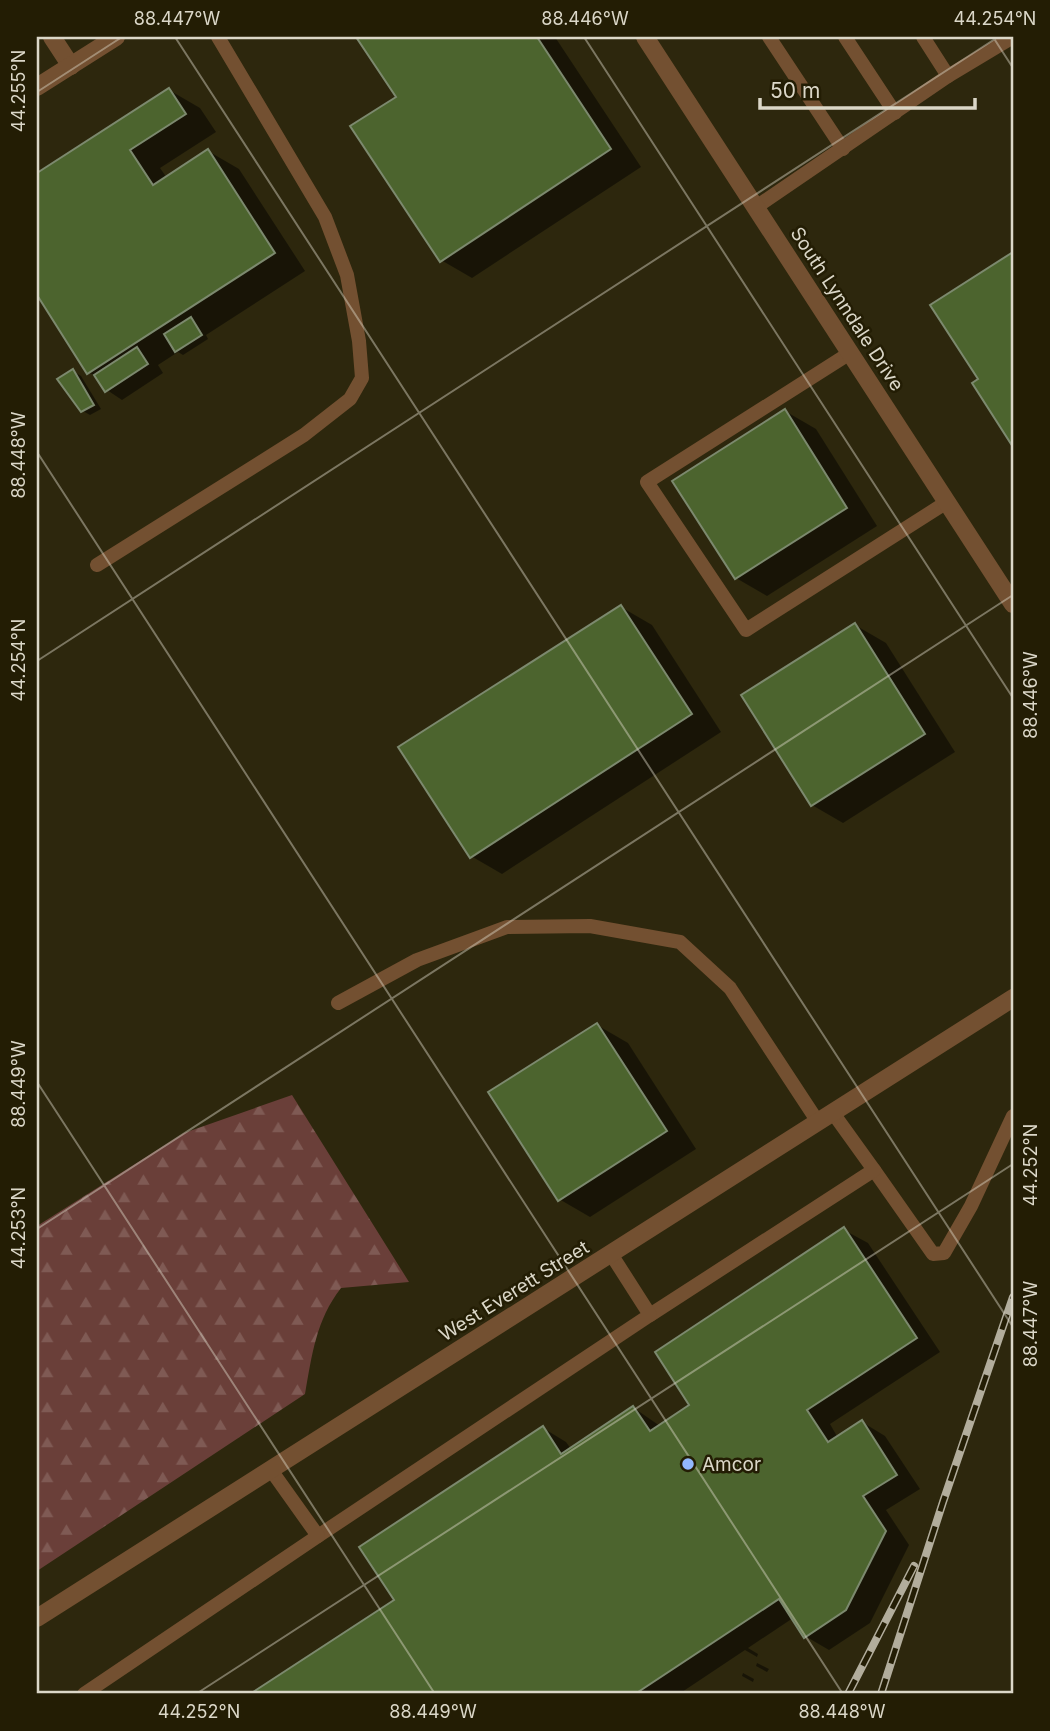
<svg xmlns="http://www.w3.org/2000/svg" width="1050" height="1731" viewBox="0 0 1050 1731" font-family="Inter,sans-serif">
<defs>
<pattern id="forest-firs" width="22" height="20" patternUnits="userSpaceOnUse" patternTransform="scale(1.75)"><rect width="22" height="20" fill="#6a3f39"/><path d="M5 1l3.5 6h-7zM16 11l3.5 6h-7z" fill="#7f5a54"/></pattern>
</defs>
<rect width="100%" height="100%" fill="#2d270d"/>
<path fill="url(#forest-firs)" d="M 292,1095 L 409,1282 L 341,1288 C 316,1320 312,1355 305,1394 L 37,1571 L 37,1226 L 184,1133 Z"/>
<g fill="#0007">
<path d="M 359,37 L 555,37 L 641,167 L 472,278 L 441,260 L 398,97 Z"/>
<path d="M 169,90 L 200,108 L 216,132 L 160,168 L 167,178 L 208,151 L 239,169 L 305,271 L 206,335 L 208,339 L 183,355 L 178,352 L 158,365 L 163,373 L 122,400 L 107,390 L 99,378 L 88,372 L 37,292 L 37,175 Z"/>
<path d="M 1013,254 L 1013,443 L 974,384 L 980,380 L 932,305 Z"/>
<path d="M 73,371 L 81,376 L 101,409 L 90,415 L 83,411 Z"/>
<path d="M 785,411 L 816,429 L 877,526 L 767,596 L 736,578 Z"/>
<path d="M 621,607 L 652,625 L 721,732 L 502,874 L 471,856 Z"/>
<path d="M 855,625 L 886,643 L 955,752 L 843,823 L 812,805 Z"/>
<path d="M 597,1025 L 628,1043 L 696,1149 L 590,1217 L 559,1199 Z"/>
<path d="M 844,1230 L 868,1243 L 940,1352 L 830,1424 L 838,1438 L 862,1422 L 885,1436 L 920,1489 L 886,1510 L 909,1545 L 870,1623 L 829,1650 L 805,1636 L 793,1618 L 748,1648 L 758,1654 L 757,1657 L 745,1650 L 679,1694 L 253,1694 L 396,1600 L 543,1428 L 566,1442 L 571,1449 L 634,1408 L 660,1426 L 692,1405 Z"/>
<path d="M 757,1663 L 769,1669 L 767,1672 L 756,1666 Z"/>
<path d="M 743,1673 L 754,1679 L 753,1682 L 742,1676 Z"/>
</g>
<g fill="#4c642e" stroke="#7c896e" stroke-width="2">
<path d="M 356,37 L 537,37 L 611,149 L 440,262 L 350,126 L 396,97 Z"/>
<path d="M 169,88 L 186,114 L 130,150 L 153,185 L 208,149 L 275,253 L 87,374 L 37,295 L 37,173 Z"/>
<path d="M 1013,252 L 1013,447 L 972,383 L 978,379 L 930,305 Z"/>
<path d="M 191,317 L 202,335 L 175,352 L 164,334 Z"/>
<path d="M 137,347 L 148,364 L 105,392 L 94,375 Z"/>
<path d="M 73,369 L 94,405 L 81,412 L 57,379 Z"/>
<path d="M 785,409 L 847,508 L 735,579 L 672,481 Z"/>
<path d="M 621,605 L 692,714 L 470,858 L 398,747 Z"/>
<path d="M 855,623 L 925,734 L 811,806 L 741,695 Z"/>
<path d="M 597,1023 L 667,1131 L 558,1201 L 488,1092 Z"/>
<path d="M 844,1227 L 917,1338 L 807,1410 L 828,1442 L 862,1420 L 897,1475 L 863,1496 L 886,1531 L 846,1610 L 804,1638 L 779,1599 L 635,1694 L 250,1694 L 394,1600 L 359,1547 L 543,1426 L 561,1454 L 633,1406 L 650,1431 L 689,1405 L 655,1352 Z"/>
</g>
<g fill="none" stroke-linecap="round" stroke-linejoin="round">
<g stroke="#735031" stroke-width="14">
<path d="M 769,37 L 843,149"/>
<path d="M 845,37 L 895,113"/>
<path d="M 923,37 L 948,76"/>
<path d="M 756,207 L 948,76 L 1013,37"/>
<path d="M 850,353 L 647,482 L 746,630 L 947,502"/>
<path d="M 97,565 L 304,435 L 350,399 L 362,378 L 359,341 L 347,275 L 325,217 L 218,37"/>
<path d="M 338,1003 L 417,960 L 507,927 L 590,926 L 680,942 L 730,988 L 818,1122"/>
<path d="M 874,1170 L 933,1254 L 944,1253 L 971,1206 L 1013,1116"/>
<path d="M 650,1315 L 874,1170 L 833,1113"/>
<path d="M 318,1536 L 650,1315 L 611,1254"/>
<path d="M 84,1694 L 318,1536 L 271,1470"/>
</g>
<g stroke="#735031" stroke-width="18">
<path d="M 52,37 L 71,66"/>
<path d="M 645,37 L 1013,604"/>
<path d="M 37,87 L 116,37"/>
<path d="M 37,1618 L 1013,998"/>
</g>
<g stroke="#b2ad9c" stroke-width="8">
<g id="rail">
<path d="M 848,1694 L 914,1566"/>
<path d="M 881,1694 L 943,1502 L 1013,1297"/>
</g>
</g>
<use href="#rail" stroke="#231d04" stroke-width="5" stroke-dasharray="16" stroke-linecap="butt"/>
</g>
<path fill="none" stroke="#dbd7c8" stroke-width="2" stroke-opacity="0.45" d="M 175,37 L 1013,1327M 584,37 L 1013,698M 993,37 L 1013,68M 37,92 L 122,37M 37,452 L 843,1694M 37,661 L 998,37M 37,1082 L 435,1694M 37,1229 L 1013,595M 196,1694 L 1013,1164"/>
<circle fill="#92b7fd" stroke="#231d04" stroke-width="2.5" cx="688" cy="1464" r="7"/>
<g text-anchor="middle" dominant-baseline="central" stroke-width="5" stroke-linejoin="round" paint-order="stroke">
<g font-size="19" fill="#dbd7c8" stroke="#231d04">
<text transform="translate(847 309) rotate(57)">South Lynndale Drive</text>
<text transform="translate(514 1291) rotate(-32)">West Everett Street</text>
</g>
<g font-size="19" fill="#dbd7c8" stroke="#231d04" text-anchor="start">
<text x="702" y="1464">Amcor</text>
</g>
</g>
<rect width="1050" height="1731" fill="none" stroke="#231d04" stroke-width="77"/>
<path d="M760 98v10h215v-10" fill="none" stroke="#dbd7c8" stroke-width="3.5"/>
<text x="770" y="98" font-size="21" fill="#dbd7c8" stroke="#231d04" stroke-width="5" paint-order="stroke">50 m</text>
<rect x="38" y="38" width="974" height="1654" fill="none" stroke="#dbd7c8" stroke-width="2.5"/>
<g font-size="18" text-anchor="middle" fill="#dbd7c8">
<text x="177" y="25">88.447°W</text>
<text x="585" y="25">88.446°W</text>
<text x="995" y="25">44.254°N</text>
<text transform="translate(19 91) rotate(-90)" y="6">44.255°N</text>
<text transform="translate(19 455) rotate(-90)" y="6">88.448°W</text>
<text transform="translate(19 660) rotate(-90)" y="6">44.254°N</text>
<text transform="translate(1031 695) rotate(-90)" y="6">88.446°W</text>
<text transform="translate(19 1084) rotate(-90)" y="6">88.449°W</text>
<text transform="translate(1031 1165) rotate(-90)" y="6">44.252°N</text>
<text transform="translate(19 1228) rotate(-90)" y="6">44.253°N</text>
<text transform="translate(1031 1324) rotate(-90)" y="6">88.447°W</text>
<text x="199" y="1718">44.252°N</text>
<text x="433" y="1718">88.449°W</text>
<text x="842" y="1718">88.448°W</text>
</g>
</svg>
